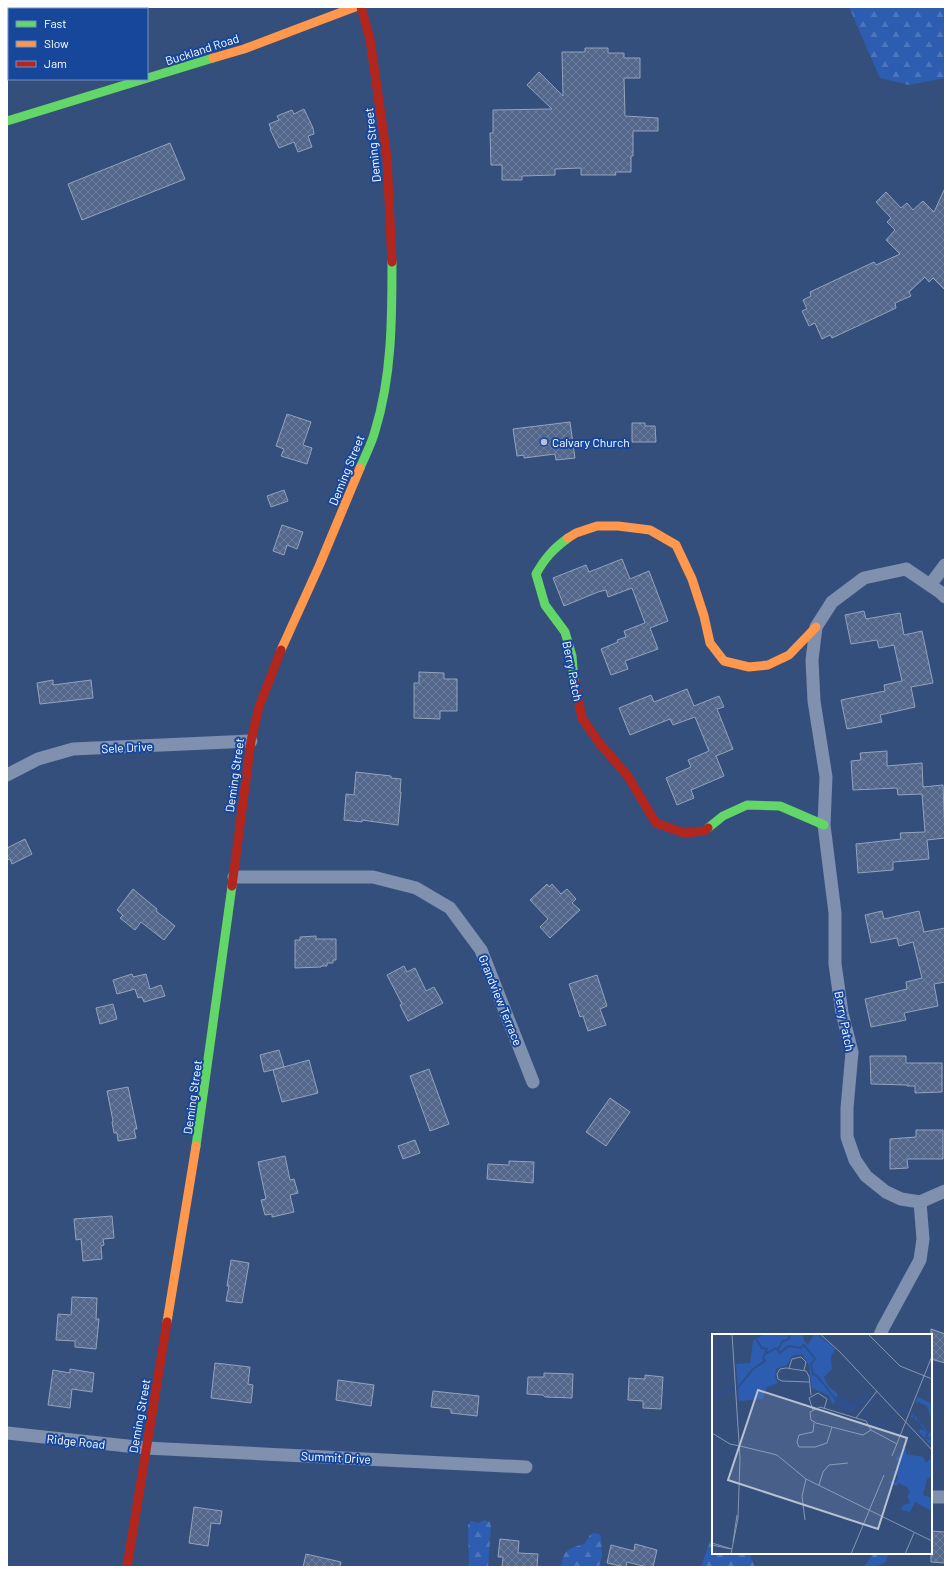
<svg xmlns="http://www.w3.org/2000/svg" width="952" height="1574" viewBox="0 0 952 1574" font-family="Barlow,sans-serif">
<defs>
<pattern id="forest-firs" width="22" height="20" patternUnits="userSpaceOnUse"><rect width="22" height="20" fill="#2c5db0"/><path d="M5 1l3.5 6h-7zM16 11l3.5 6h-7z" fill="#4c75bc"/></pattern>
<pattern id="building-cross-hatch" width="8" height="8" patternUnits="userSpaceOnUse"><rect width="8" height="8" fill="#52678b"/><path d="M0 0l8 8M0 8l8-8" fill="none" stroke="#6c7e9c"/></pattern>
</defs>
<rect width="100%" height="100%" fill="#354f7d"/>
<g fill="url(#forest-firs)">
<path d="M 849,7 L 945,7 L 945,78 L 909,85 L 880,78 Z"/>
<path d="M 485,1520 L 490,1522 L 491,1527 L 488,1567 L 469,1567 L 468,1525 L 471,1521 L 478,1523 Z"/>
<path d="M 594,1533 L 599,1534 L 601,1536 L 602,1556 L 599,1567 L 561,1567 C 563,1550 569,1548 584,1544 L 590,1535 Z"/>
<path d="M 713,1533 L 713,1553 L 751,1553 L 751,1558 L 755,1567 L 701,1567 Z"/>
<path d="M 874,1553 L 888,1553 C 888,1566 875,1567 864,1567 Z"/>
</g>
<g fill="url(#building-cross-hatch)" stroke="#94a3bc">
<path d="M 585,48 L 608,48 L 608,53 L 624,53 L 624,58 L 640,58 L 640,78 L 624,78 L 625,116 L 658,118 L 658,131 L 633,131 L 633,156 L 631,156 L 631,172 L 615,172 L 616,175 L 581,175 L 581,168 L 555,169 L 555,175 L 522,176 L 522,180 L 502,180 L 502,165 L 491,165 L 490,133 L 493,133 L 493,110 L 552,109 L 527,85 L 539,72 L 563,96 L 562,52 L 585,52 Z"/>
<path d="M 304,109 L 313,128 L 314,134 L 308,136 L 312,147 L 298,152 L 294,142 L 279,148 L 270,129 L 271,129 L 269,124 L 279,120 L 277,116 L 292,110 L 294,114 Z"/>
<path d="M 170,143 L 185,179 L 82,220 L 68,184 Z"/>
<path d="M 945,188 L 945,290 L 933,278 L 929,282 L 925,277 L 909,292 L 911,296 L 895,303 L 896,308 L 832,338 L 830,335 L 822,339 L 815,323 L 809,326 L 802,311 L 807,309 L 803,300 L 811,296 L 810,292 L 874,262 L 876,265 L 900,254 L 886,240 L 895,230 L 887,222 L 891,218 L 876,202 L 886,192 L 901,208 L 907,203 L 913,210 L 923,201 L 934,212 Z"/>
<path d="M 287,414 L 311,422 L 303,445 L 312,448 L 307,464 L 281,456 L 284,449 L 276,446 Z"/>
<path d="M 570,422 L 575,458 L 556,460 L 555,454 L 524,458 L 524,455 L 517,456 L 513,429 Z"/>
<path d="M 632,423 L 645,423 L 645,426 L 655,426 L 656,442 L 632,442 Z"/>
<path d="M 284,490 L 288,501 L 271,507 L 267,496 Z"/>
<path d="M 282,525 L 303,532 L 297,549 L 287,545 L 284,555 L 273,551 Z"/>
<path d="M 622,559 L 630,579 L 649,571 L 668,621 L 650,628 L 658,649 L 625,661 L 628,669 L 611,675 L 601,649 L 618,642 L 617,640 L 626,637 L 624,631 L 645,623 L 632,588 L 608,597 L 606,590 L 598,592 L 564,606 L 553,578 L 586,565 L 589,572 Z"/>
<path d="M 864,611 L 866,619 L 900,613 L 904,635 L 922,631 L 933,683 L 911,687 L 915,707 L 880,715 L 882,722 L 847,729 L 841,700 L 885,691 L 884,685 L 902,681 L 894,645 L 879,648 L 877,640 L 851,644 L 845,615 Z"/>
<path d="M 419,672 L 444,673 L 444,679 L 457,679 L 457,711 L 440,711 L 440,719 L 414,718 L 414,683 L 419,683 Z"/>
<path d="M 53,680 L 53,685 L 91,680 L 93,698 L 40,704 L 37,683 Z"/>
<path d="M 687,689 L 694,706 L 719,696 L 724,707 L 717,709 L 733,749 L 716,756 L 724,776 L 691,790 L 694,798 L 677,805 L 666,778 L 691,767 L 688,760 L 709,751 L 695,717 L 673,725 L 670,719 L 630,735 L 619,708 L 651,695 L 654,702 Z"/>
<path d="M 887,751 L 887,766 L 922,763 L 923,787 L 943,785 L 945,838 L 927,840 L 929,859 L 893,862 L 893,870 L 858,873 L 856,844 L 901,839 L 900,833 L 925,832 L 922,794 L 898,795 L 897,788 L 853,790 L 851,761 L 861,760 L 860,753 Z"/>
<path d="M 356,772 L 391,776 L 391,778 L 401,779 L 400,792 L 401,792 L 398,825 L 362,820 L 362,822 L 344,820 L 346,794 L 354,795 Z"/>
<path d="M 25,839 L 32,854 L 12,864 L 10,859 L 7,860 L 7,848 Z"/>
<path d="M 547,884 L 549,887 L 552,884 L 561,894 L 567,889 L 576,899 L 572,903 L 580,910 L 550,938 L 540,927 L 548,919 L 530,900 Z"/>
<path d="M 133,889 L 157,909 L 156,911 L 175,926 L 164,940 L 141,922 L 135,930 L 120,918 L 123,915 L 117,910 Z"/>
<path d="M 882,911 L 884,919 L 919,911 L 924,932 L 945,928 L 945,982 L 934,984 L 938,1006 L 904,1013 L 906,1020 L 871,1027 L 865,999 L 907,989 L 906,982 L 922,978 L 913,942 L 899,946 L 897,938 L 871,943 L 865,915 Z"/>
<path d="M 316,936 L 316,939 L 336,939 L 336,960 L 333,960 L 333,963 L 327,963 L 327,966 L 321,966 L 321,967 L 295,968 L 295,940 L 300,940 L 300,937 Z"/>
<path d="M 404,966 L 407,972 L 415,968 L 426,991 L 434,987 L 443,1003 L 408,1021 L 400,1005 L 402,1004 L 387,975 Z"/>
<path d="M 132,974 L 133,977 L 146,974 L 150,989 L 161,985 L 165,996 L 144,1002 L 142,997 L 138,998 L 135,989 L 117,994 L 113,980 Z"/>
<path d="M 597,975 L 607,1006 L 600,1009 L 606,1025 L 588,1031 L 583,1016 L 580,1017 L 569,984 Z"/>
<path d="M 113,1004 L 117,1019 L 100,1024 L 96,1008 Z"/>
<path d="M 279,1050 L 284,1067 L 264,1072 L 260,1055 Z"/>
<path d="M 870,1056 L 906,1056 L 906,1063 L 942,1063 L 942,1092 L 915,1093 L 915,1086 L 907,1086 L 907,1085 L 871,1084 Z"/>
<path d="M 309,1060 L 318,1093 L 282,1102 L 273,1070 Z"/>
<path d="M 429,1069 L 449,1124 L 430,1131 L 410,1076 Z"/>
<path d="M 128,1087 L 137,1129 L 134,1129 L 136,1138 L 118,1141 L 117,1133 L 114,1133 L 112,1122 L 113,1121 L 107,1091 Z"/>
<path d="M 610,1098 L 630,1112 L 606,1146 L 586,1132 Z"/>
<path d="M 916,1130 L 943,1130 L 943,1159 L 907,1159 L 908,1168 L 890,1169 L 890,1139 L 916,1137 Z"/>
<path d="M 415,1140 L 420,1153 L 403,1159 L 398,1146 Z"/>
<path d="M 285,1156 L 290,1180 L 294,1179 L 298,1193 L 290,1195 L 294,1212 L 272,1217 L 272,1214 L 265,1215 L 261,1200 L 266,1199 L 258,1162 Z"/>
<path d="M 509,1161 L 534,1162 L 533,1183 L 487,1179 L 488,1164 L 509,1165 Z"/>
<path d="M 112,1216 L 114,1238 L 103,1239 L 104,1245 L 101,1246 L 102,1259 L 83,1261 L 81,1239 L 76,1240 L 74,1219 Z"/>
<path d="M 231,1260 L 249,1263 L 242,1303 L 226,1301 L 229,1286 L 227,1286 Z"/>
<path d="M 72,1297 L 97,1298 L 96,1319 L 99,1319 L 96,1349 L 75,1347 L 75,1341 L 56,1340 L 58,1314 L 71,1315 Z"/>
<path d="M 931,1329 L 945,1334 L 945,1363 L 931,1359 Z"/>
<path d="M 215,1363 L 250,1367 L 248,1384 L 253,1385 L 251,1403 L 211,1398 Z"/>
<path d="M 70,1369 L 94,1373 L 92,1392 L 72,1389 L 70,1408 L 48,1405 L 53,1370 L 70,1373 Z"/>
<path d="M 544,1373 L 573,1374 L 572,1398 L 545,1397 L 543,1395 L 527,1394 L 528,1377 L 544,1377 Z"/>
<path d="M 645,1375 L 663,1377 L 661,1409 L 643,1408 L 643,1401 L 628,1400 L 629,1378 L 645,1379 Z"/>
<path d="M 338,1380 L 374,1385 L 371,1406 L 336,1400 Z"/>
<path d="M 433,1391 L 479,1396 L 477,1416 L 451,1413 L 451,1409 L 431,1407 Z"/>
<path d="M 194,1507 L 222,1511 L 220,1524 L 211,1523 L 208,1546 L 189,1543 Z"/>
<path d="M 931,1531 L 945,1532 L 945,1563 L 931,1562 Z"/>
<path d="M 500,1539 L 519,1541 L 518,1553 L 538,1554 L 537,1567 L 502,1567 L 503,1557 L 498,1557 Z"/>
<path d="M 635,1544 L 657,1550 L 653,1567 L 647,1567 L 627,1562 L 626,1567 L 625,1567 L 607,1563 L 611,1545 L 634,1551 Z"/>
<path d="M 306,1554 L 341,1562 L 340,1567 L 303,1567 Z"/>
</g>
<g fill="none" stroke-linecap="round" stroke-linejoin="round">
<g stroke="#8090af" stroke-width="13">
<path d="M 930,585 L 945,565"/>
<path d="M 945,597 L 940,592 L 906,569 L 864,578 L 832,602 L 816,627 L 812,660 L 814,701 L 826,777 L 824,825 L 835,913 L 835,964 L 842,1013 L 852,1052 L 847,1108 L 847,1137 L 855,1160 L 866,1176 L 886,1192 L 901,1199 L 920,1202 L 945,1191"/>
<path d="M 7,775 L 38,759 L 73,749 L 251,741"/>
<path d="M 234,877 L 373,877 L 416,888 L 450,908 L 481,950 L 533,1082"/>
<path d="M 880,1335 L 883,1328 L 920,1260 L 923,1239 L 920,1202"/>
<path d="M 7,1433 L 146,1448 L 526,1467"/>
<path d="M 931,1497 L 945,1497"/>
</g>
<g stroke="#63d668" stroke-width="9">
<path d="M 7,121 L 213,58"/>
<path d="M 360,468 C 365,456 372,443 375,431 C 392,376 392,319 392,262"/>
<path d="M 568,538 C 553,549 545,558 536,574 L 545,605 L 565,632 L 572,656 L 574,681"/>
<path d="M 708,828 L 723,816 L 747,805 L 780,806 L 824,825"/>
<path d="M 196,1146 L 232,886"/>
</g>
<g stroke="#ff974d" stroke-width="9">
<path d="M 213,58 L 244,49 L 355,7"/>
<path d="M 568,538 L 576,533 L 597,526 L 618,526 L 650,530 L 676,545 L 692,579 L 704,616 L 710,643 L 724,661 L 749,667 L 768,665 L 789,655 L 816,627"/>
<path d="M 281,650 L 320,564 L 360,468"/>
<path d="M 167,1322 L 196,1146"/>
</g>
<g stroke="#b3261e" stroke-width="9">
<path d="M 361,7 L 370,39 L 387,158 L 392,262"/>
<path d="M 574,681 L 582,718 L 600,744 L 627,775 L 656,823 L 684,833 L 704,831 L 708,828"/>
<path d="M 232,886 L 251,741 L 259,707 L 281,650"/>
<path d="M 127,1567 L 167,1322"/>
</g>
</g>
<circle fill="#b8c1d2" stroke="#17479b" stroke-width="1.5" cx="544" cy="442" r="4"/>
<g text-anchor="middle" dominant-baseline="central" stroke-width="4" stroke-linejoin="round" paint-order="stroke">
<g font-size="12" fill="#fff" stroke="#17479b">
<text transform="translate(202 49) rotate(-18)">Buckland Road</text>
<text transform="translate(372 145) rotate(-96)">Deming Street</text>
<text transform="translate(346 470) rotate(-68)">Deming Street</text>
<text transform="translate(573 671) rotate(79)">Berry Patch</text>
<text transform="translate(127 747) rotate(-3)">Sele Drive</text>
<text transform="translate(234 775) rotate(-82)">Deming Street</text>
<text transform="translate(501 1000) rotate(68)">Grandview Terrace</text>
<text transform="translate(845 1021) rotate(79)">Berry Patch</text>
<text transform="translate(192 1097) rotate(-82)">Deming Street</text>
<text transform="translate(139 1416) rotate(-80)">Deming Street</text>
<text transform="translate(76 1441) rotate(6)">Ridge Road</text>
<text transform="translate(336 1457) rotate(3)">Summit Drive</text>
</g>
<g font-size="12" fill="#fff" stroke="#17479b" text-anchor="start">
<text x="552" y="442">Calvary Church</text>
</g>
</g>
<g transform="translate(712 1334)">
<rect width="220" height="220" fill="#354f7d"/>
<path d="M 52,0 L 91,0 L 92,7 L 96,11 L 102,0 L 105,0 L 123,15 L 119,23 L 120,35 L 112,43 L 116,52 L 126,60 L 121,71 L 116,61 L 100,54 L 97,31 L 90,20 L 80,22 L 75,31 L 64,35 L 63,43 L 66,49 L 55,53 L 51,65 L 27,67 L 24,30 L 38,29 L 41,7 ZM 206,63 L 220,70 L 220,88 L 215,72 L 207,68 L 203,69 ZM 200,78 L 217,99 L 220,97 L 220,112 L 207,98 L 208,95 L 214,98 L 205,86 L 199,83 ZM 191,110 L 194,115 L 194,120 L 211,123 L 214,129 L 218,125 L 220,129 L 220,142 L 215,145 L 211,161 L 220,164 L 220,177 L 203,168 L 198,178 L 189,176 L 191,171 L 198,169 L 195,162 L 198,159 L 196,154 L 187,149 L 184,152 L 176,148 L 184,148 L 186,143 L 181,137 L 185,138 L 188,131 L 183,123 L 191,122 Z" fill="#2c5db0"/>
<path d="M 153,60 L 158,62 L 141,77 L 133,77 L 123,69 L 127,62 L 143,69 Z" fill="#2f508d"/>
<path fill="none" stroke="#2f508d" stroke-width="2" d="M 66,15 L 71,7 L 76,6 L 78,0M 53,20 L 64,14 L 68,19 L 76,12 L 88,14 L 92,11 L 103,25 L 99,30 L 101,40 L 105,42 L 125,67M 25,55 L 41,35 L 53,27 L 51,24 L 55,15 L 50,14 L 41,0M 0,62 L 22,55M 160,66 L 153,78 L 167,95 L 184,79M 186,77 L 191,75 L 202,80 L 202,86 L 211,90 L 216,98 L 214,104 L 220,105"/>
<path fill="none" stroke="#8695b1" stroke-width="1" d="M 108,0 L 128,18 L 220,116M 156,0 L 188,32 L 220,45M 77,34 L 80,25 L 89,23 L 94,28 L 92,36M 97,48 L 70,47 L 66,45 L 65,40 L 68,35 L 74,34 L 94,37 L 97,42 L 99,61M 101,76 L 97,64 L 106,59 L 115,65 L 112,75M 144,84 L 165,57M 102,89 L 101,98 L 87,101 L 85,108 L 87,113 L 103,113 L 115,109 L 120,93M 159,96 L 151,101 L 104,89 L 99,86 L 98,78 L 108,73 L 154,87 L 159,96 L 185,110M 0,99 L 18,110 L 28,112M 28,112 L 65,121 L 94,145 L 220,207M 180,122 L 220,22M 107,151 L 111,138 L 117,131 L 136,129M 93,186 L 90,162 L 94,145M 21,208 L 25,181M 0,209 L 20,215M 0,211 L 19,215M 19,220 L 26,184 L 28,124 L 20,0M 139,220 L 172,141M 193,220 L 202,199"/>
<path fill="#b8c1d2" fill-opacity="0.15" stroke="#b8c1d2" stroke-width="2" d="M 46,56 L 195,104 L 166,195 L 16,146 Z"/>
<rect width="220" height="220" fill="none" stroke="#fff" stroke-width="2"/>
</g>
<rect width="952" height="1574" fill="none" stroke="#ffffff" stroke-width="16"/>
<rect x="8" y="8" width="140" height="72" fill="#17479b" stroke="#7491c3"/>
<rect x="16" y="21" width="20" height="6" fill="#63d668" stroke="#7491c3"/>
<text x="44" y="28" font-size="12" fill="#ffffff">Fast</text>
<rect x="16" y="41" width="20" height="6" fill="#ff974d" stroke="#7491c3"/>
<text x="44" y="48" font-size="12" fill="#ffffff">Slow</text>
<rect x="16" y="61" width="20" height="6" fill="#b3261e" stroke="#7491c3"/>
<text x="44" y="68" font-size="12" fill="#ffffff">Jam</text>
</svg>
